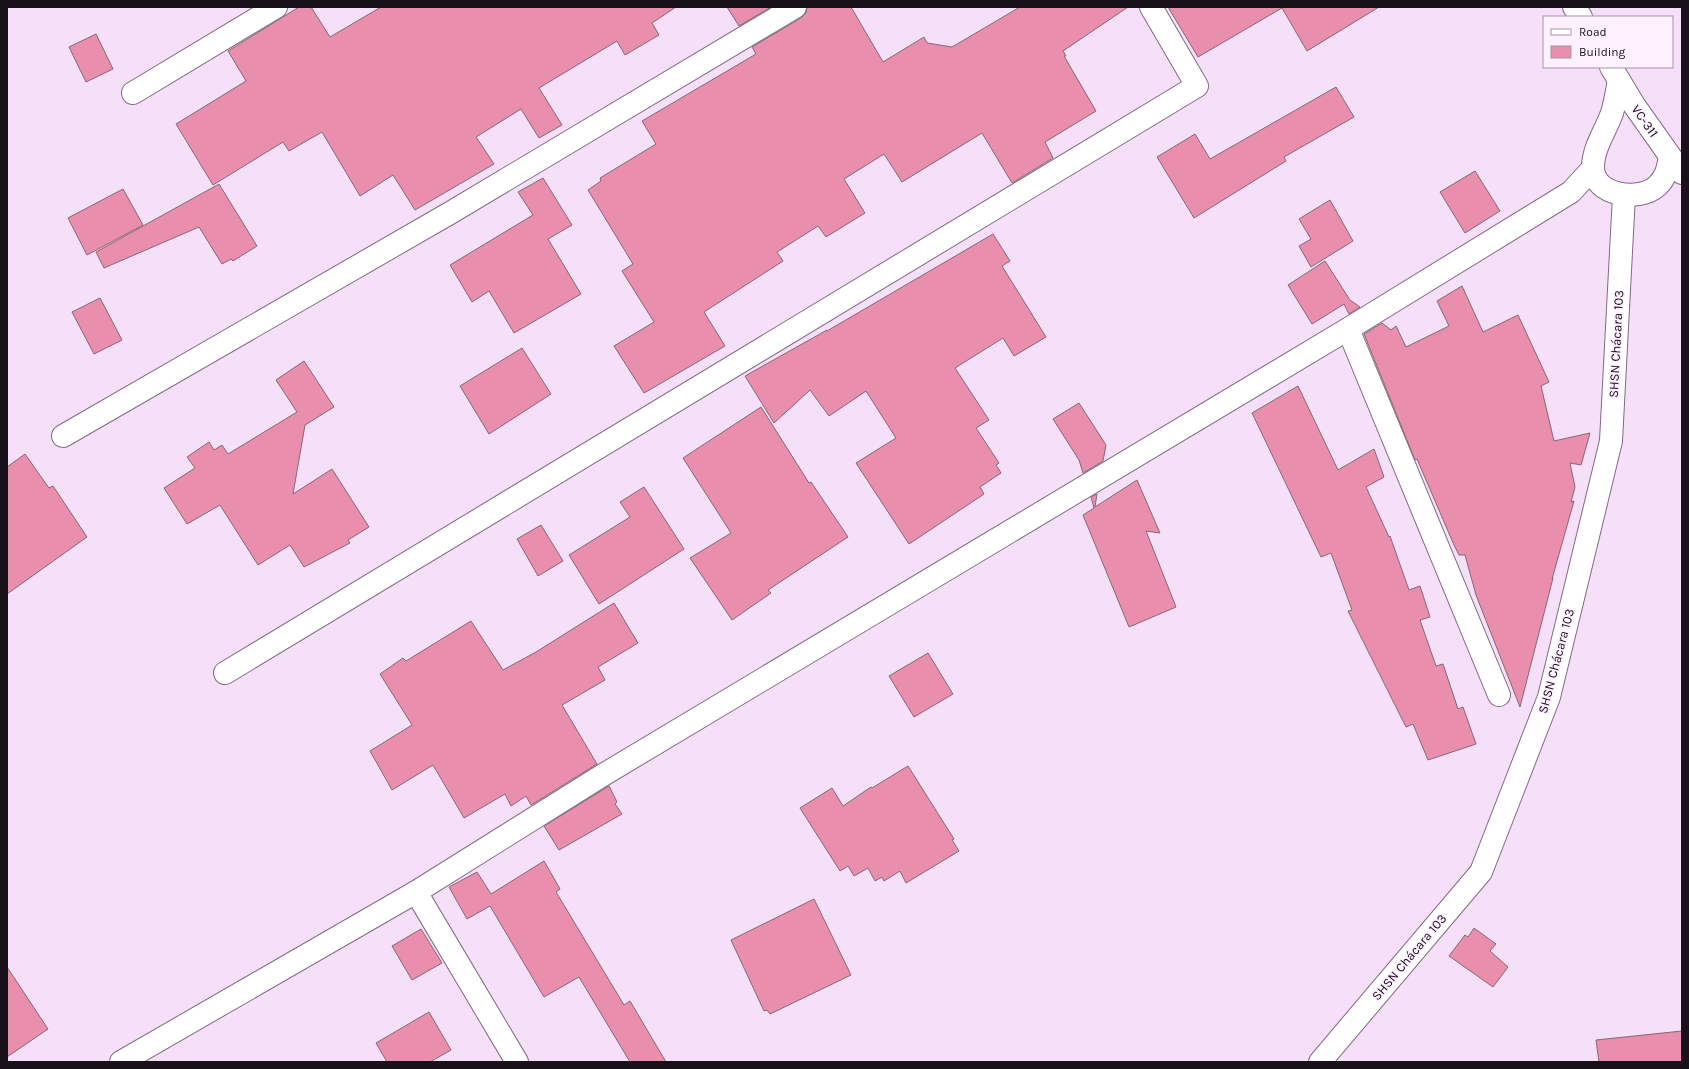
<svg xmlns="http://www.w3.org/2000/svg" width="1689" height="1069" viewBox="0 0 1689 1069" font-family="Karla,sans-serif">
<rect width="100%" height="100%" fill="#f6dff8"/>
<g fill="#e98ead" stroke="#876872">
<path d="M 299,7 L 311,7 L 330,37 L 381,7 L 676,7 L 652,23 L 659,35 L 625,55 L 617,41 L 539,88 L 562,125 L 539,138 L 521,109 L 476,137 L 494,164 L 415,210 L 393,175 L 360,196 L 322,132 L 289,151 L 283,142 L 213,185 L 176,124 L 246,81 L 228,51 Z"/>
<path d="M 727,7 L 771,7 L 739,26 Z"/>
<path d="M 807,7 L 851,7 L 883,62 L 924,37 L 927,43 L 952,47 L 1020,7 L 1128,7 L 1063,51 L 1066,56 L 1064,56 L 1096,111 L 1045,142 L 1053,158 L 1012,183 L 982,133 L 902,182 L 884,154 L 844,179 L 865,213 L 826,237 L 818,226 L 777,252 L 783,261 L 704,312 L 725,346 L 644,393 L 614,346 L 654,322 L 622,271 L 633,264 L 588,190 L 601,181 L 600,178 L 656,144 L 642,121 L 756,54 L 752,47 L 801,18 L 806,13 Z"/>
<path d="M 1168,7 L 1379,7 L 1307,51 L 1282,8 L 1198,57 Z"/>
<path d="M 96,34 L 113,69 L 86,82 L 69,47 Z"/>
<path d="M 1336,87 L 1354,117 L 1284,157 L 1286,161 L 1194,218 L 1157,157 L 1195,134 L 1210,159 Z"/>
<path d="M 1475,171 L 1500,211 L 1465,233 L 1440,192 Z"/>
<path d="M 543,178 L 572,225 L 548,239 L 581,294 L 514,333 L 489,291 L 472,302 L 450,265 L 533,215 L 518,192 Z"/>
<path d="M 219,184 L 257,246 L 233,261 L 231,259 L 222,264 L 199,227 L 104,268 L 96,252 Z"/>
<path d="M 123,189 L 143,225 L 87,255 L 68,218 Z"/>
<path d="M 1330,200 L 1353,241 L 1311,267 L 1299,246 L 1311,239 L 1299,219 Z"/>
<path d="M 993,234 L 1010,261 L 1002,266 L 1046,337 L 1014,356 L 1003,338 L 955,368 L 989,420 L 976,428 L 999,463 L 996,465 L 1001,473 L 980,487 L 984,494 L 909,544 L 856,463 L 896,438 L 866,391 L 829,416 L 810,390 L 774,423 L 745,376 L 827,330 L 827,331 Z"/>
<path d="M 1325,261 L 1350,300 L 1360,307 L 1349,314 L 1344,304 L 1312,324 L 1288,285 Z"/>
<path d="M 1462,286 L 1483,332 L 1518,315 L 1549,382 L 1541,386 L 1554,441 L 1590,433 L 1581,465 L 1570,463 L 1575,487 L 1571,502 L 1574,501 L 1552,579 L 1553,578 L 1520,707 L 1476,595 L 1465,555 L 1459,555 L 1454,545 L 1417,459 L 1415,460 L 1364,334 L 1382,323 L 1391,330 L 1396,326 L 1406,347 L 1449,326 L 1437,301 Z"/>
<path d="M 100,298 L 122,340 L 94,354 L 72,312 Z"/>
<path d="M 522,348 L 551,394 L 489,434 L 460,386 Z"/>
<path d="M 304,361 L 334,407 L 305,425 L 293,494 L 332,469 L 369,527 L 348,540 L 350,543 L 304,567 L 290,545 L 258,565 L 220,505 L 187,524 L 164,488 L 195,468 L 187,457 L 209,442 L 214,450 L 222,445 L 228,454 L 297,412 L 276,380 Z"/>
<path d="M 1298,386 L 1338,470 L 1374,449 L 1384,477 L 1366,487 L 1389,537 L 1390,536 L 1409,590 L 1420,586 L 1430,617 L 1420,620 L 1436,666 L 1443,664 L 1458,709 L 1463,707 L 1476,744 L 1428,760 L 1413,724 L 1406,727 L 1348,611 L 1352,610 L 1331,553 L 1321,557 L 1252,413 Z"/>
<path d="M 1079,403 L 1106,445 L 1103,461 L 1083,473 L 1079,460 L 1053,419 Z"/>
<path d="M 761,407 L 809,483 L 811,482 L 848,537 L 768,590 L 771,593 L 732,620 L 690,558 L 731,533 L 683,458 Z"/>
<path d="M 25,454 L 49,488 L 53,486 L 87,537 L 7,594 L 7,467 Z"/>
<path d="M 1137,480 L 1160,533 L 1146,531 L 1176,607 L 1129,627 L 1083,515 L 1094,508 L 1091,497 L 1097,494 L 1095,507 Z"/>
<path d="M 644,487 L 684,549 L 599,604 L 569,555 L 630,517 L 620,502 Z"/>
<path d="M 541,525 L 563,561 L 538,576 L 517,539 Z"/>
<path d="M 614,603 L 638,643 L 598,667 L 605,680 L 562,705 L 597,764 L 531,805 L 526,796 L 511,806 L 505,794 L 464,818 L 433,765 L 392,790 L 370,751 L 412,725 L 380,674 L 403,658 L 406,661 L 471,621 L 503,670 L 536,652 Z"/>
<path d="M 928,653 L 953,694 L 914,717 L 889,676 Z"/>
<path d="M 908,766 L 954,839 L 952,840 L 959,851 L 906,883 L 900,871 L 884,881 L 882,877 L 875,881 L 868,868 L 854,876 L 848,866 L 840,871 L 800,808 L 832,788 L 843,806 L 871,787 L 872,788 Z"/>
<path d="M 609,786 L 617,802 L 615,804 L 622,814 L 559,850 L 544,826 Z"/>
<path d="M 544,861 L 560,889 L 556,892 L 624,1005 L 630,1001 L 666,1062 L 630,1062 L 579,977 L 544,997 L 490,906 L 467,919 L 449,887 L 477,872 L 491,894 Z"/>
<path d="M 814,899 L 851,975 L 770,1014 L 767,1010 L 764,1011 L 731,940 Z"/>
<path d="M 1474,928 L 1496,944 L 1490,951 L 1508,967 L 1493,987 L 1449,956 L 1465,935 L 1468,937 Z"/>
<path d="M 421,929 L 442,963 L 412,980 L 392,946 Z"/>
<path d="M 7,967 L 48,1029 L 7,1057 Z"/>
<path d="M 429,1012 L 451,1050 L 430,1062 L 387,1062 L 376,1043 Z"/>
<path d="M 1682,1031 L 1682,1062 L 1599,1062 L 1596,1040 Z"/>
</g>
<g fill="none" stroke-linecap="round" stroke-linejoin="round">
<g stroke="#816c82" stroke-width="24">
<g id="minor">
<path d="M 1619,80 C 1617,91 1615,103 1612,113 C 1606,130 1593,148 1593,167 C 1593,196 1640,202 1657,186 C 1666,178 1668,168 1670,157"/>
<path d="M 133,93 L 276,7"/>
<path d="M 1348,329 L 1499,695"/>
<path d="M 63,436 L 450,213 L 795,7"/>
<path d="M 225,673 L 1197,86 L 1151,7"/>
<path d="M 416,892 L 517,1062"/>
<path d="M 121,1062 L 416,892 L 603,775 L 1348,329 L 1571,192 L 1593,168"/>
<path d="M 1320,1062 L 1481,872 L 1549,697 L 1611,441 L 1624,195"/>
</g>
</g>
<g stroke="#816c82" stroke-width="24">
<g id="secondary">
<path d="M 1574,7 L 1581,17"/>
<path d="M 1611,67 L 1634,105 L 1682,173"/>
</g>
</g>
<use href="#minor" stroke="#fff" stroke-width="22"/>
<use href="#secondary" stroke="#fff" stroke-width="22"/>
</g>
<g text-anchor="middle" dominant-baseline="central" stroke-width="3.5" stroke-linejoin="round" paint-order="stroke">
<g font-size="13" fill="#181119" stroke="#fef0ff">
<text transform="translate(1645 121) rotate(55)">VC-311</text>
<text transform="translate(1616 344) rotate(-87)">SHSN Chácara 103</text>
<text transform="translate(1556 661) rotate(-75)">SHSN Chácara 103</text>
<text transform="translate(1409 957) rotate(-50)">SHSN Chácara 103</text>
</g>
</g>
<rect width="1689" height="1069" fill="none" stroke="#181119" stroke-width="16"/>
<rect x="1543" y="16" width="130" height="52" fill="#fef0ff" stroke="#a297a3"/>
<rect x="1551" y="29" width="20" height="6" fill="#ffffff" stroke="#a297a3"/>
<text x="1579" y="36" font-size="12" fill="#181119">Road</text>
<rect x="1551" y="46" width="20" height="12" fill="#e98ead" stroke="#a297a3"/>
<text x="1579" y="56" font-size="12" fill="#181119">Building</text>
</svg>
